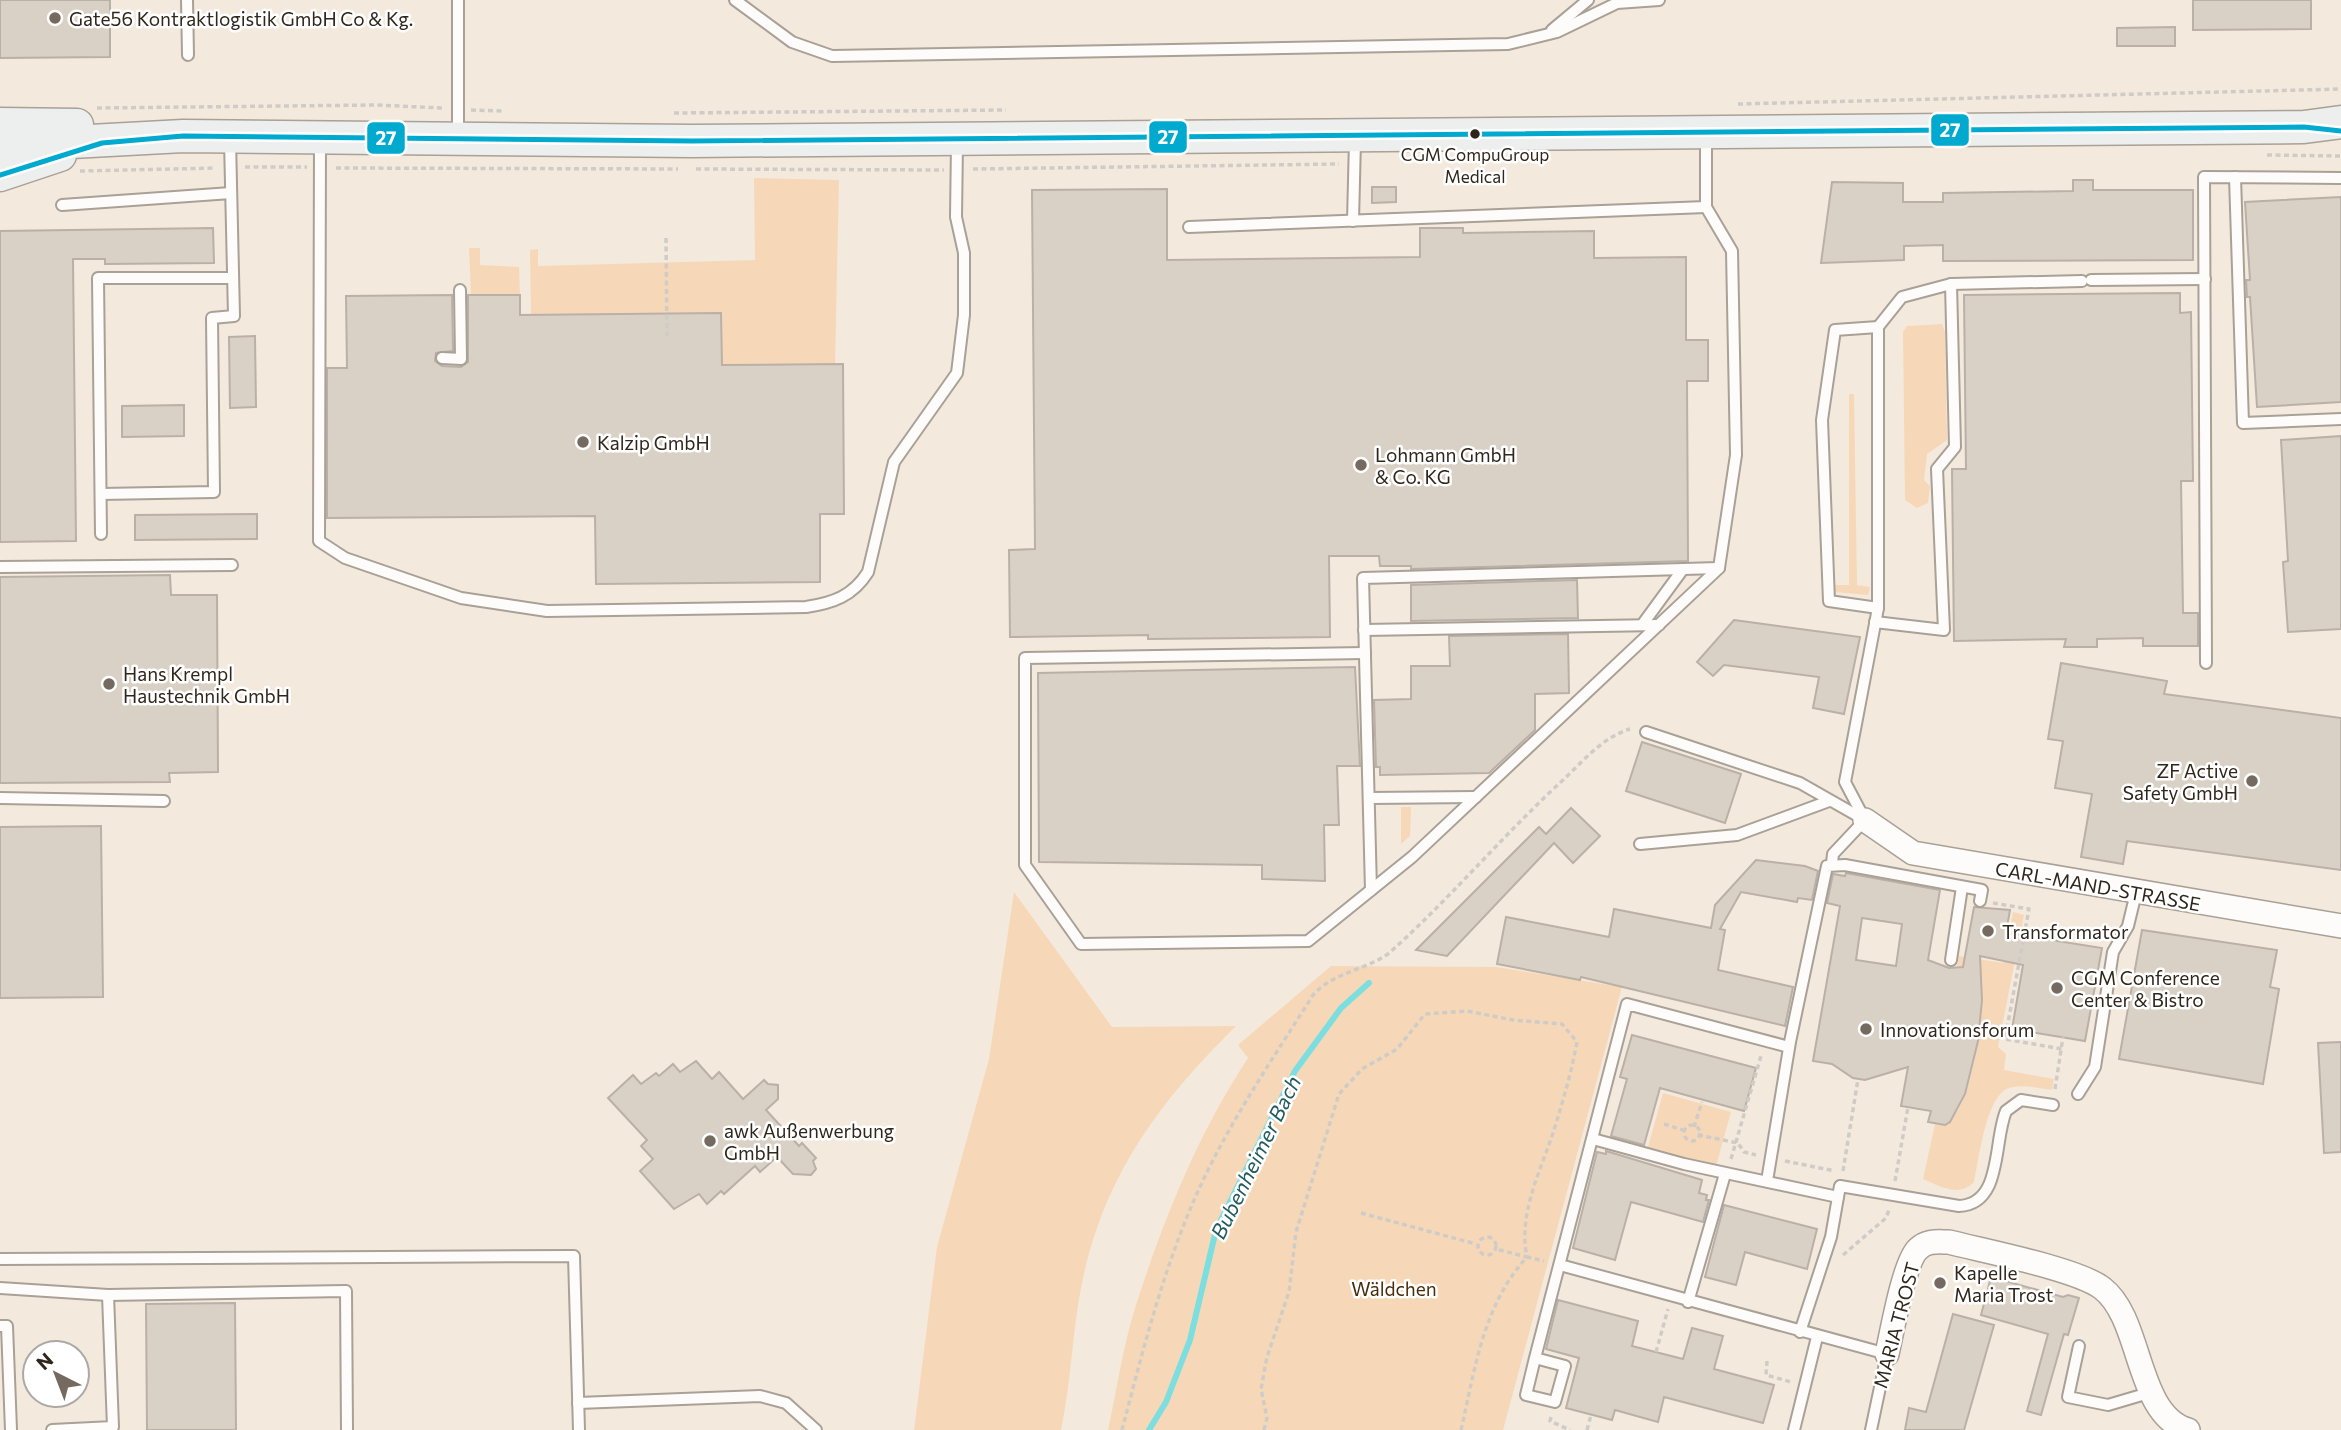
<svg xmlns="http://www.w3.org/2000/svg" width="2341" height="1430" viewBox="0 0 2341 1430" font-family="Commissioner,sans-serif">
<rect width="100%" height="100%" fill="#f4e9dd"/>
<g fill="#f6d8b8">
<path d="M 754,178 L 839,180 L 835,364 L 722,365 L 721,313 L 531,315 L 530,250 L 538,249 L 538,266 L 755,260 Z"/>
<path d="M 469,248 L 480,248 L 480,265 L 519,267 L 520,295 L 471,295 Z"/>
<path d="M 1942,324 L 1945,332 L 1947,440 L 1927,454 L 1924,480 L 1930,486 L 1928,503 L 1917,508 L 1905,500 L 1903,332 L 1907,326 Z"/>
<path d="M 1849,394 L 1854,394 L 1857,585 L 1870,587 L 1868,595 L 1835,592 L 1834,585 L 1849,585 Z"/>
<path d="M 1401,807 L 1411,807 L 1410,836 L 1401,844 Z"/>
<path d="M 1014,892 L 1112,1027 L 1236,1026 C 1158,1103 1102,1178 1081,1288 C 1072,1335 1071,1383 1061,1430 L 914,1430 L 937,1247 L 989,1059 Z"/>
<path d="M 2013,912 L 2024,915 L 1998,1047 L 2006,1054 L 2004,1070 L 2054,1079 L 2052,1090 C 2038,1088 2022,1084 2009,1088 C 1986,1095 1979,1160 1974,1182 C 1958,1198 1940,1186 1923,1179 L 1935,1124 C 1976,1131 1982,1000 1980,971 L 1957,966 L 1959,956 L 2003,963 Z"/>
<path d="M 1331,966 L 1496,967 L 1622,987 L 1503,1430 L 1108,1430 C 1117,1389 1123,1345 1136,1305 C 1164,1218 1198,1134 1248,1058 L 1238,1045 Z"/>
<path d="M 1663,1093 L 1731,1112 L 1716,1166 L 1648,1147 Z"/>
</g>
<g fill="none" stroke-linecap="round" stroke-linejoin="round">
<path stroke="#7ddee0" stroke-width="6" d="M 1149,1430 L 1166,1402 L 1190,1340 L 1216,1230 L 1295,1071 L 1341,1008 L 1369,983"/>
</g>
<g fill="#dad1c6" stroke="#bab0a7" stroke-width="2" fill-rule="evenodd">
<path d="M 0,0 L 110,0 L 110,57 L 0,58 Z"/>
<path d="M 2193,0 L 2311,0 L 2311,29 L 2193,30 Z"/>
<path d="M 2175,27 L 2175,46 L 2117,46 L 2117,28 Z"/>
<path d="M 2073,180 L 2093,180 L 2093,190 L 2193,190 L 2193,260 L 1943,261 L 1943,245 L 1904,246 L 1904,260 L 1821,263 L 1832,182 L 1903,183 L 1903,202 L 1943,202 L 1943,193 L 2073,191 Z"/>
<path d="M 1372,187 L 1396,187 L 1396,202 L 1372,203 Z"/>
<path d="M 1167,189 L 1167,260 L 1420,257 L 1420,228 L 1463,228 L 1463,233 L 1594,231 L 1594,258 L 1686,257 L 1686,340 L 1708,340 L 1708,381 L 1687,381 L 1688,561 L 1411,569 L 1411,566 L 1380,566 L 1379,556 L 1329,556 L 1330,637 L 1148,639 L 1148,635 L 1010,637 L 1009,550 L 1035,549 L 1032,190 Z"/>
<path d="M 2341,197 L 2341,402 L 2257,407 L 2250,297 L 2247,297 L 2246,280 L 2250,280 L 2245,202 Z"/>
<path d="M 213,228 L 214,263 L 105,264 L 105,259 L 73,259 L 76,541 L 0,542 L 0,231 Z"/>
<path d="M 2180,293 L 2180,313 L 2191,312 L 2193,481 L 2181,481 L 2183,613 L 2198,613 L 2198,646 L 2143,646 L 2143,638 L 2097,639 L 2097,647 L 2064,647 L 2066,639 L 1954,641 L 1952,469 L 1966,469 L 1964,295 Z"/>
<path d="M 452,295 L 453,351 L 436,353 L 435,361 L 442,366 L 461,367 L 468,362 L 468,295 L 520,295 L 520,315 L 721,313 L 722,365 L 843,364 L 844,514 L 820,514 L 820,582 L 596,584 L 595,516 L 327,518 L 327,368 L 347,368 L 346,296 Z"/>
<path d="M 255,336 L 256,407 L 230,408 L 229,337 Z"/>
<path d="M 184,405 L 184,436 L 122,437 L 122,406 Z"/>
<path d="M 2341,436 L 2341,629 L 2288,632 L 2283,562 L 2288,561 L 2281,440 Z"/>
<path d="M 257,514 L 257,539 L 135,540 L 135,515 Z"/>
<path d="M 170,575 L 171,595 L 217,595 L 218,772 L 169,773 L 170,782 L 0,783 L 0,577 Z"/>
<path d="M 1577,580 L 1578,618 L 1411,621 L 1411,585 Z"/>
<path d="M 1734,620 L 1860,637 L 1844,714 L 1813,708 L 1819,677 L 1724,665 L 1713,676 L 1697,662 Z"/>
<path d="M 1568,634 L 1569,693 L 1535,694 L 1535,730 L 1489,773 L 1380,775 L 1380,767 L 1376,767 L 1374,700 L 1411,699 L 1411,666 L 1450,666 L 1449,636 Z"/>
<path d="M 2061,663 L 2167,681 L 2164,694 L 2341,718 L 2341,870 L 2127,841 L 2123,864 L 2081,857 L 2092,794 L 2055,788 L 2063,741 L 2048,739 Z"/>
<path d="M 1355,667 L 1360,766 L 1337,766 L 1339,825 L 1324,825 L 1325,881 L 1262,879 L 1262,865 L 1039,862 L 1038,673 Z"/>
<path d="M 1642,742 L 1741,774 L 1725,823 L 1626,791 Z"/>
<path d="M 1571,808 L 1600,836 L 1573,863 L 1554,843 L 1447,956 L 1416,950 L 1539,827 L 1546,834 Z"/>
<path d="M 101,826 L 103,997 L 0,998 L 0,827 Z"/>
<path d="M 1756,860 L 1805,866 L 1818,871 L 1812,900 L 1798,898 L 1797,902 L 1741,892 L 1720,929 L 1725,930 L 1718,970 L 1793,987 L 1785,1026 L 1581,977 L 1580,980 L 1497,964 L 1506,917 L 1609,937 L 1614,909 L 1711,928 L 1715,905 Z"/>
<path d="M 1846,873 L 1940,890 L 1928,960 L 1949,968 L 1963,967 L 1974,907 L 2010,910 L 2006,933 L 2102,948 L 2085,1041 L 2012,1029 L 2023,965 L 1980,956 L 1982,1000 L 1978,1041 L 1965,1094 L 1950,1122 L 1945,1125 L 1928,1122 L 1931,1111 L 1901,1106 L 1908,1067 L 1865,1080 L 1853,1078 L 1832,1064 L 1813,1061 L 1840,906 L 1827,903 L 1833,874 L 1845,876 ZM 1862,918 L 1902,924 L 1896,966 L 1856,960 Z"/>
<path d="M 2142,930 L 2277,950 L 2270,987 L 2279,989 L 2263,1084 L 2119,1059 Z"/>
<path d="M 1632,1035 L 1756,1068 L 1744,1111 L 1660,1088 L 1644,1145 L 1611,1136 L 1627,1079 L 1620,1077 Z"/>
<path d="M 2341,1042 L 2341,1152 L 2324,1153 L 2318,1043 Z"/>
<path d="M 696,1061 L 712,1079 L 719,1072 L 743,1099 L 764,1080 L 768,1084 L 778,1085 L 778,1099 L 766,1110 L 799,1146 L 802,1143 L 816,1158 L 813,1161 L 816,1169 L 811,1175 L 793,1174 L 777,1157 L 760,1172 L 755,1166 L 724,1194 L 721,1191 L 707,1204 L 699,1194 L 674,1209 L 640,1171 L 653,1159 L 641,1146 L 647,1140 L 608,1098 L 633,1075 L 641,1084 L 656,1073 L 659,1076 L 673,1064 L 680,1072 Z"/>
<path d="M 1606,1151 L 1702,1180 L 1699,1193 L 1707,1195 L 1706,1200 L 1709,1200 L 1703,1222 L 1631,1202 L 1615,1260 L 1573,1248 L 1597,1152 L 1606,1154 Z"/>
<path d="M 1724,1205 L 1817,1229 L 1807,1269 L 1745,1252 L 1736,1285 L 1705,1277 Z"/>
<path d="M 1991,1277 L 2063,1297 L 2068,1295 L 2079,1298 L 2068,1335 L 2064,1334 L 2041,1415 L 2027,1411 L 2048,1334 L 1981,1315 Z"/>
<path d="M 1558,1300 L 1638,1321 L 1632,1346 L 1683,1359 L 1692,1328 L 1723,1336 L 1714,1369 L 1774,1385 L 1763,1423 L 1664,1397 L 1658,1422 L 1615,1410 L 1612,1420 L 1566,1408 L 1579,1358 L 1546,1349 Z"/>
<path d="M 235,1303 L 236,1430 L 147,1430 L 146,1304 Z"/>
<path d="M 1953,1314 L 1994,1325 L 1964,1430 L 1905,1430 L 1909,1408 L 1926,1412 Z"/>
</g>
<g fill="none" stroke-linecap="round" stroke-linejoin="round">
<g stroke="#a9a096" stroke-width="14">
<g id="lane">
<path d="M 187,0 L 188,55"/>
<path d="M 458,0 L 458,136"/>
<path d="M 735,0 L 792,42 L 832,56 L 1508,44 L 1557,32 L 1617,3 L 1659,0"/>
<path d="M 1552,30 L 1588,0"/>
<path d="M 320,141 L 319,541 L 345,558 L 461,598 L 547,611 L 806,607 C 833,603 853,596 868,572 L 894,462 L 957,373 L 964,315 L 964,253 L 956,217 L 957,143"/>
<path d="M 2235,177 L 2243,423 L 2341,419"/>
<path d="M 62,205 L 231,193"/>
<path d="M 1353,221 L 1355,140"/>
<path d="M 1189,227 L 1706,207"/>
<path d="M 2091,280 L 2205,279"/>
<path d="M 442,358 L 461,359 L 460,290"/>
<path d="M 101,494 L 214,492 L 212,318 L 234,316 L 230,140"/>
<path d="M 101,534 L 98,278 L 233,278"/>
<path d="M 0,567 L 232,565"/>
<path d="M 1878,608 L 1829,601 L 1822,420 L 1835,330 L 1878,327"/>
<path d="M 1875,622 L 1944,630 L 1937,469 L 1955,447 L 1951,284"/>
<path d="M 1642,625 L 1683,569"/>
<path d="M 1364,630 L 1659,625"/>
<path d="M 1365,653 L 1025,658 L 1025,865 L 1081,944 L 1308,941 L 1412,857 L 1719,568 L 1736,455 L 1732,251 L 1706,207 L 1706,136"/>
<path d="M 2206,663 L 2204,177 L 2341,178"/>
<path d="M 1646,732 L 1800,783 L 1865,820"/>
<path d="M 0,798 L 164,801"/>
<path d="M 1369,798 L 1476,797"/>
<path d="M 1865,820 L 1845,782 L 1878,608 L 1878,327 L 1902,297 L 1951,284 L 2082,281"/>
<path d="M 1640,844 L 1737,835 L 1829,801"/>
<path d="M 1832,863 L 1833,854 L 1865,820"/>
<path d="M 1371,890 L 1363,578 L 1719,568"/>
<path d="M 1951,960 L 1962,887"/>
<path d="M 2078,1094 L 2095,1067 L 2113,952 L 2128,926 L 2136,893"/>
<path d="M 1593,1139 L 1684,1164 L 1838,1197 L 1831,1237 L 1800,1332"/>
<path d="M 1767,1181 L 1790,1042 L 1827,866 L 1845,865 L 1982,890 L 1980,901"/>
<path d="M 1838,1197 L 1840,1186 L 1959,1206 C 2003,1204 1993,1142 2006,1111 L 2021,1100 L 2053,1105"/>
<path d="M 0,1259 L 574,1256 L 579,1430"/>
<path d="M 1560,1265 L 1887,1354 L 1871,1430"/>
<path d="M 0,1288 L 108,1295 L 346,1291 L 347,1430"/>
<path d="M 1688,1302 L 1725,1174"/>
<path d="M 0,1326 L 7,1326 L 11,1430"/>
<path d="M 2079,1346 L 2068,1397 L 2108,1405 L 2152,1392"/>
<path d="M 1535,1358 L 1565,1366 L 1555,1402 L 1526,1395 L 1535,1358 L 1627,1004 L 1789,1047"/>
<path d="M 578,1403 L 760,1396 L 786,1403 L 816,1430"/>
<path d="M 52,1430 L 113,1427 L 108,1295"/>
<path d="M 1794,1430 L 1817,1337"/>
</g>
</g>
<g stroke="#a9a096" stroke-width="26">
<g id="street">
<path d="M 1865,820 L 1913,853 L 2341,926"/>
<path d="M 1887,1354 C 1892,1332 1904,1262 1918,1249 C 1927,1240 1938,1242 1949,1242 C 1984,1251 2077,1269 2102,1288 C 2143,1319 2135,1414 2188,1430"/>
</g>
</g>
<g stroke="#a9a096" stroke-width="35">
<g id="secondary">
<path d="M 0,124 L 77,125"/>
<path d="M 0,149 L 16,145 L 183,136 L 692,141 L 2304,127 L 2341,122"/>
<path d="M 0,175 L 60,155"/>
</g>
</g>
<g stroke="#cfccc7" stroke-width="3.5" stroke-dasharray="5 3.5" stroke-linecap="butt">
<path d="M 1738,104 L 2341,89"/>
<path d="M 97,108 L 375,105 L 442,108"/>
<path d="M 471,110 L 505,111"/>
<path d="M 674,113 L 1006,110"/>
<path d="M 2267,155 L 2341,156"/>
<path d="M 245,167 L 307,167"/>
<path d="M 336,168 L 678,169"/>
<path d="M 696,169 L 944,170"/>
<path d="M 973,169 L 1339,164"/>
<path d="M 80,171 L 216,168"/>
<path d="M 666,238 L 667,339"/>
<path d="M 1993,903 L 2029,909 L 2005,1039 L 2062,1049"/>
<path d="M 2055,1089 L 2063,1037"/>
<path d="M 1664,1124 L 1686,1131"/>
<circle cx="1692" cy="1133" r="8"/>
<path d="M 1694,1127 L 1702,1102"/>
<path d="M 1698,1135 L 1738,1143 L 1744,1152 L 1756,1155"/>
<path d="M 1731,1159 L 1761,1056"/>
<path d="M 1785,1161 L 1835,1171"/>
<path d="M 1843,1171 L 1858,1079"/>
<path d="M 1895,1181 L 1908,1107"/>
<path d="M 1361,1213 L 1476,1244"/>
<circle cx="1487" cy="1246" r="9"/>
<path d="M 1843,1255 L 1886,1218 L 1889,1210"/>
<path d="M 1656,1352 L 1668,1309"/>
<path d="M 1767,1361 L 1766,1375 L 1791,1382"/>
<path d="M 1551,1417 L 1550,1421 L 1570,1430"/>
<path d="M 1122,1430 C 1145,1342 1168,1250 1209,1168 C 1239,1108 1277,1052 1313,995 C 1334,972 1363,971 1388,954 C 1449,900 1502,836 1563,780 C 1583,761 1603,737 1630,729"/>
<path d="M 1264,1430 L 1267,1418 L 1261,1389 L 1267,1357 L 1289,1292 L 1296,1232 L 1339,1094 L 1362,1069 L 1397,1049 L 1425,1014 L 1467,1011 L 1513,1020 L 1562,1024 L 1577,1042 C 1571,1074 1562,1105 1552,1136 C 1539,1174 1518,1216 1527,1257 L 1496,1249"/>
<path d="M 1461,1430 C 1475,1369 1483,1305 1527,1257 L 1544,1261"/>
<path d="M 1587,1430 L 1591,1415"/>
</g>
<use href="#lane" stroke="#fdfcfa" stroke-width="10"/>
<use href="#street" stroke="#fdfcfa" stroke-width="23"/>
<use href="#secondary" stroke="#ecefed" stroke-width="32"/>
<g stroke="#fff" stroke-width="10">
<path id="bus-1" d="M 0,175 L 102,143 L 183,136 L 692,141 L 2304,127 L 2341,131"/>
</g>
<use href="#bus-1" stroke="#00a9ce" stroke-width="5"/>
</g>
<g fill="#746a60" stroke="#fff" stroke-width="2.5">
<circle cx="55" cy="18" r="7"/>
<circle cx="583" cy="442" r="7"/>
<circle cx="1361" cy="465" r="7"/>
<circle cx="109" cy="684" r="7"/>
<circle cx="2252" cy="781" r="7"/>
<circle cx="1988" cy="931" r="7"/>
<circle cx="2057" cy="988" r="7"/>
<circle cx="1866" cy="1029" r="7"/>
<circle cx="710" cy="1141" r="7"/>
<circle cx="1940" cy="1283" r="7"/>
</g>
<circle fill="#2f261c" stroke="#fff" stroke-width="2.5" cx="1475" cy="134" r="6"/>
<g text-anchor="middle" dominant-baseline="central" stroke-width="5" stroke-linejoin="round" paint-order="stroke">
<g font-size="17" fill="#2f261c" stroke="#fff">
<text x="1475" y="154">CGM CompuGroup<tspan x="1475" dy="22">Medical</tspan></text>
</g>
<g font-size="19" fill="#2f261c" stroke="#fff" text-anchor="start">
<text x="69" y="18">Gate56 Kontraktlogistik GmbH Co &amp; Kg.</text>
<text x="597" y="442">Kalzip GmbH</text>
<text x="1375" y="454">Lohmann GmbH<tspan x="1375" dy="22">&amp; Co. KG</tspan></text>
<text x="123" y="673">Hans Krempl<tspan x="123" dy="22">Haustechnik GmbH</tspan></text>
<text x="2238" y="770" text-anchor="end">ZF Active<tspan x="2238" dy="22">Safety GmbH</tspan></text>
<text x="2002" y="931">Transformator</text>
<text x="2071" y="977">CGM Conference<tspan x="2071" dy="22">Center &amp; Bistro</tspan></text>
<text x="1880" y="1029">Innovationsforum</text>
<text x="724" y="1130">awk Außenwerbung<tspan x="724" dy="22">GmbH</tspan></text>
<text x="1954" y="1272">Kapelle<tspan x="1954" dy="22">Maria Trost</tspan></text>
</g>
<g font-size="19" fill="#2f261c" stroke="#fff">
<text transform="translate(2098 886) rotate(10)">CARL-MAND-STRASSE</text>
<text transform="translate(1896 1325) rotate(-75)">MARIA TROST</text>
</g>
<g font-size="19" fill="#472d0c" stroke="#fff">
<text x="1394" y="1288">Wäldchen</text>
</g>
<g font-size="21" font-style="italic" fill="#225c5f" stroke="#fff">
<text transform="translate(1255 1157) rotate(-64)">Bubenheimer Bach</text>
</g>
</g>
<g stroke="#fff" stroke-width="2.5">
<rect x="1930" y="113" width="40" height="34" rx="7" fill="#00a9ce"/>
<rect x="1148" y="120" width="40" height="34" rx="7" fill="#00a9ce"/>
<rect x="366" y="121" width="40" height="34" rx="7" fill="#00a9ce"/>
</g>
<g font-size="19" text-anchor="middle" font-weight="bold" fill="#fff">
<text x="1950" y="137">27</text>
<text x="1168" y="144">27</text>
<text x="386" y="145">27</text>
</g>
<g transform="translate(56 1374) rotate(318)"><circle r="33" fill="#ffffff" stroke="#aca8a4" stroke-width="2"/>
<path d="M0-5L12 26L0 18L-12 26Z" fill="#746a60"/>
<text y="-10" font-size="19" font-weight="bold" text-anchor="middle" fill="#2f261c">N</text>
</g>
</svg>
